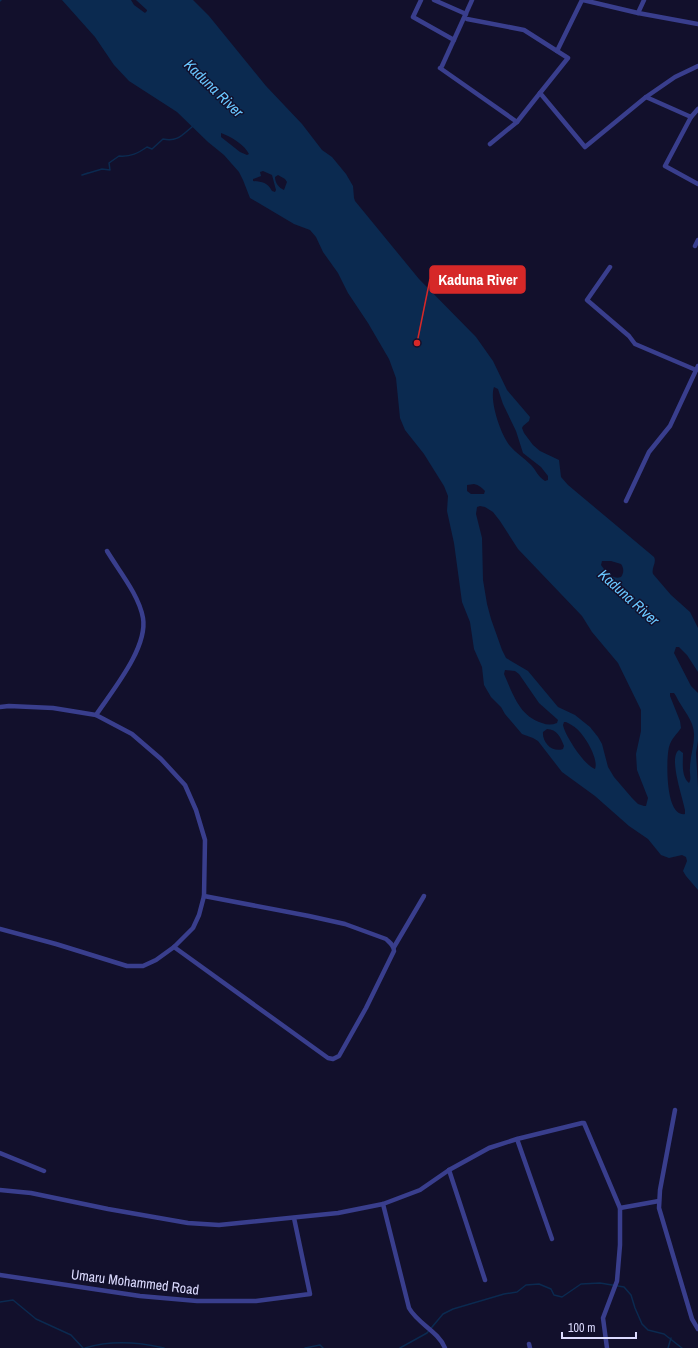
<svg xmlns="http://www.w3.org/2000/svg" width="698" height="1348" viewBox="0 0 698 1348" font-family="'Archivo Narrow',sans-serif">
<rect width="100%" height="100%" fill="#12102c"/>
<path fill="#0b2a50" fill-rule="evenodd" d="M 62,0 L 131,0 L 134,5 L 145,13 L 147,11 L 147,10 L 136,0 L 193,0 L 209,16 L 266,86 L 302,124 L 322,150 L 332,157 L 346,174 L 353,186 L 354,198 L 355,201 L 419,279 L 476,337 L 493,361 L 507,390 L 530,417 L 529,421 L 523,426 L 522,428 L 524,433 L 533,445 L 540,451 L 559,460 L 561,477 L 568,485 L 654,557 C 657,563 651,568 653,574 L 671,595 L 690,612 L 698,628 L 698,672 L 687,655 L 679,647 L 676,647 L 674,653 L 691,686 L 698,693 L 698,741 L 696,753 L 698,787 L 698,890 L 686,876 L 683,871 L 687,861 L 686,857 L 682,855 L 669,858 L 661,855 L 648,839 L 629,826 L 595,796 L 562,772 L 538,741 L 533,738 L 522,734 L 505,714 L 501,707 L 491,697 L 484,685 L 482,667 L 474,649 L 470,622 L 462,602 L 454,543 L 447,511 L 448,496 L 444,486 L 424,454 L 405,430 L 400,418 L 396,378 L 389,359 L 368,323 L 348,293 L 338,273 L 323,252 L 316,237 L 310,230 L 294,224 L 250,198 L 243,180 L 239,172 L 224,155 L 208,142 L 177,112 L 129,81 L 114,65 L 95,37 ZM 221,133 C 230,136 245,145 249,154 L 247,155 L 240,152 L 221,137 ZM 263,171 L 272,175 L 276,190 L 275,192 L 272,191 C 267,182 262,182 253,181 L 253,179 L 261,176 L 260,172 ZM 278,175 L 285,179 L 287,182 L 284,190 C 279,188 275,183 275,177 ZM 494,387 L 498,389 L 503,404 L 516,431 L 523,453 L 541,467 L 548,476 L 548,480 L 545,481 C 538,477 536,470 531,465 C 524,458 516,453 510,446 C 501,435 489,401 494,387 ZM 474,484 C 479,485 482,488 485,491 L 484,494 L 471,494 L 467,491 L 467,485 ZM 480,506 L 485,507 L 493,512 L 500,521 L 518,549 L 582,616 L 592,632 L 618,663 L 641,710 L 641,731 L 636,754 L 637,770 L 648,798 L 646,806 L 644,806 L 638,804 L 632,798 L 614,777 L 608,767 L 602,744 L 598,737 L 590,727 L 575,715 L 558,707 L 528,671 L 506,658 L 502,650 L 491,619 L 487,604 L 483,580 L 482,538 L 476,514 L 477,507 ZM 602,561 L 611,561 L 621,564 C 624,568 624,573 621,577 C 612,580 606,572 601,565 ZM 505,670 L 515,671 L 519,674 L 539,703 L 557,719 L 558,720 L 557,723 C 552,725 547,725 542,723 C 519,716 513,694 504,674 ZM 670,693 L 674,693 L 676,696 C 682,709 695,721 694,736 C 694,747 690,757 690,768 C 689,773 692,778 689,783 C 681,776 683,763 683,753 L 679,750 C 668,757 683,798 685,810 L 685,814 C 665,818 666,759 669,747 C 671,739 677,734 681,728 L 680,721 L 670,696 ZM 566,722 C 570,724 574,726 577,729 C 585,736 599,759 595,769 C 585,766 565,736 563,725 L 564,722 ZM 547,729 C 557,729 561,738 564,746 L 563,749 C 552,753 542,742 543,732 Z"/>
<g fill="none" stroke-linecap="round" stroke-linejoin="round">
<g stroke="#0b2a50" stroke-width="1.5">
<path d="M 0,1 L 1,0"/>
<path d="M 88,173 L 82,175 L 102,169 L 110,170 L 109,163 L 119,156 C 131,157 138,153 147,147 L 152,149 L 163,139 C 178,142 182,135 193,126"/>
<path d="M 0,1302 L 13,1300 L 36,1319 L 71,1335 L 83,1348"/>
<path d="M 85,1348 C 111,1340 138,1342 164,1348"/>
<path d="M 305,1348 L 320,1345 L 323,1348"/>
<path d="M 400,1348 L 427,1333 L 443,1314 L 453,1309 L 504,1294 L 517,1292 L 526,1285 L 539,1284 L 551,1289 L 554,1295 L 562,1297 L 581,1284 L 600,1283 L 624,1287 L 631,1295 L 635,1308 L 642,1324 L 648,1330 L 664,1334 L 682,1348"/>
<path d="M 668,1348 L 671,1338"/>
</g>
<g stroke="#393e8d" stroke-width="4.5">
<path d="M 421,0 L 413,17 L 454,40"/>
<path d="M 434,0 L 466,14"/>
<path d="M 583,0 L 638,13 L 698,24"/>
<path d="M 638,13 L 644,0"/>
<path d="M 467,19 L 524,30 L 568,58 L 540,93"/>
<path d="M 557,51 L 582,0"/>
<path d="M 442,66 L 472,0"/>
<path d="M 440,68 L 517,122"/>
<path d="M 646,97 L 675,77 L 698,66"/>
<path d="M 691,117 L 665,166 L 698,184"/>
<path d="M 490,144 L 517,122 L 540,93 L 585,147 L 646,97 L 691,117 L 698,109"/>
<path d="M 695,246 L 698,240"/>
<path d="M 610,267 L 587,300 L 629,336 L 635,344 L 696,370"/>
<path d="M 626,501 L 649,452 L 670,426 L 698,366"/>
<path d="M 0,707 L 9,706 L 53,708 L 96,715 L 132,734 L 161,759 L 185,785 L 196,810 L 205,840 L 204,896 L 199,915 L 193,928 L 174,947 L 156,960 L 143,966 L 127,966 L 56,944 L 0,929"/>
<path d="M 96,715 C 112,691 148,648 143,618 C 139,595 119,571 107,551"/>
<path d="M 174,947 L 328,1058 L 333,1059 L 339,1056 L 366,1008 L 394,951 C 394,945 390,943 386,939 L 345,924 L 309,916 L 204,896"/>
<path d="M 394,947 L 424,896"/>
<path d="M 675,1110 L 660,1190 L 659,1208 L 692,1319 L 698,1329"/>
<path d="M 517,1139 L 552,1239"/>
<path d="M 0,1153 L 44,1171"/>
<path d="M 449,1170 L 485,1280"/>
<path d="M 0,1190 L 31,1193 L 108,1209 L 188,1223 L 219,1225 L 338,1213 L 383,1204 L 420,1190 L 449,1170 L 489,1148 L 517,1139 L 582,1123 L 584,1123 L 620,1208 L 620,1245 L 617,1281 L 603,1318 L 607,1348"/>
<path d="M 383,1204 L 409,1308 C 418,1324 438,1331 445,1348"/>
<path d="M 620,1208 L 659,1201"/>
<path d="M 0,1275 L 140,1296 L 197,1301 L 256,1301 L 310,1294 L 294,1218"/>
<path d="M 529,1344 L 530,1348"/>
</g>
</g>
<g text-anchor="middle" dominant-baseline="central" stroke-width="3" stroke-linejoin="round" paint-order="stroke">
<g font-size="14" fill="#dcdbff" stroke="#12102c">
<text transform="translate(135 1282) rotate(7)">Umaru Mohammed Road</text>
</g>
<g font-size="15" font-style="italic" fill="#69c7ff" stroke="#12102c">
<text transform="translate(214 88) rotate(44)">Kaduna River</text>
<text transform="translate(629 597) rotate(42)">Kaduna River</text>
</g>
</g>
<path fill="none" stroke="#d62828" stroke-width="1.5" d="M417 343L430 279"/>
<circle fill="#d62828" stroke="#12102c" stroke-width="1.5" cx="417" cy="343" r="4"/>
<rect fill="#d62828" stroke="#d62828" stroke-width="1.5" x="430" y="266" width="95" height="27" rx="4"/>
<g font-size="15" text-anchor="middle" font-weight="bold" fill="#fff">
<text x="478" y="285">Kaduna River</text>
</g>
<path d="M562 1332v6h74v-6" fill="none" stroke="#dcdbff" stroke-width="2"/>
<text x="568" y="1332" font-size="12" fill="#dcdbff" stroke="#12102c" stroke-width="3" paint-order="stroke">100 m</text>
</svg>
